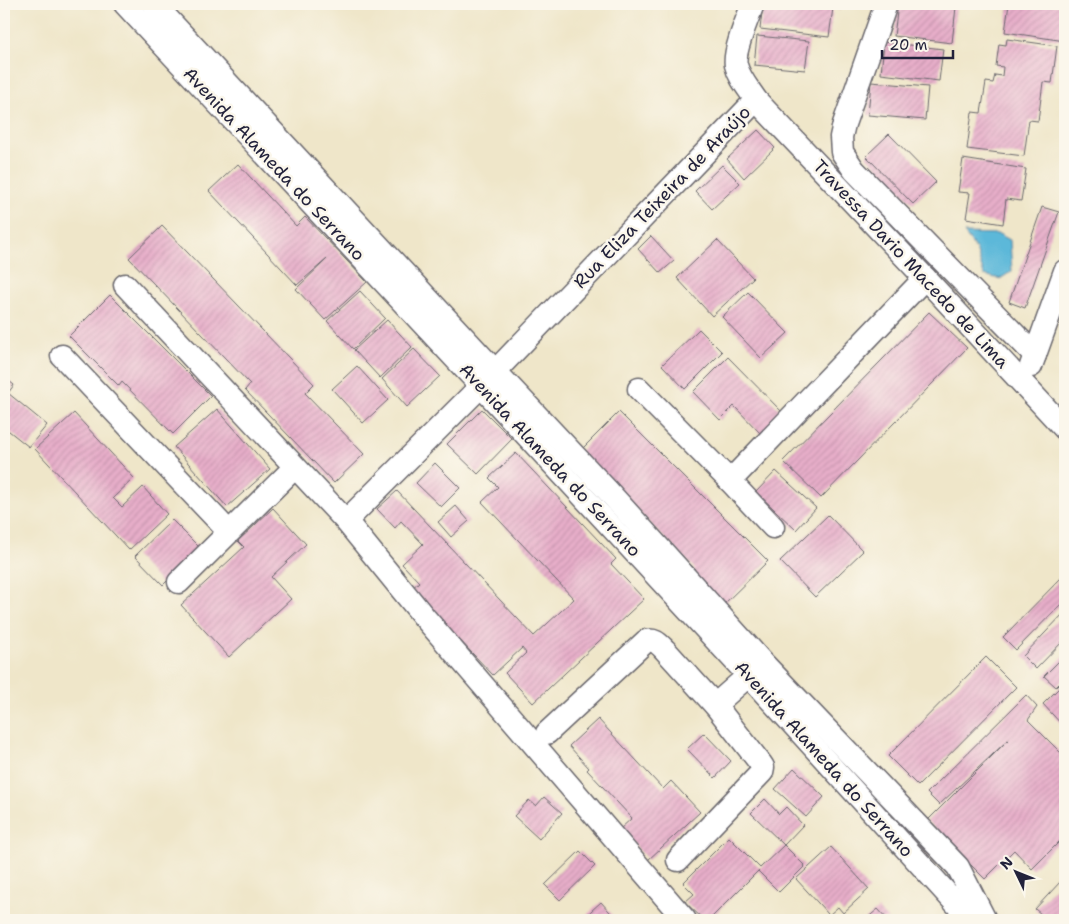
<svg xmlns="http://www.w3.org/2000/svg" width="1069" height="924" viewBox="0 0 1069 924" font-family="'Shantell Sans',sans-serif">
<defs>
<pattern id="building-hatch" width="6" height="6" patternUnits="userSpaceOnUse" patternTransform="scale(1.25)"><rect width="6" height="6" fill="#e7aec9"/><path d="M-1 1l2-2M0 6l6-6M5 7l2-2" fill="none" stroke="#c695ae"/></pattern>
</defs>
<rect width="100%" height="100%" fill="#fbf7ec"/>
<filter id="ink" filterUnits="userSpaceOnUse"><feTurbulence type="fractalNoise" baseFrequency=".02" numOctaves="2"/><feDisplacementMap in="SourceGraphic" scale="10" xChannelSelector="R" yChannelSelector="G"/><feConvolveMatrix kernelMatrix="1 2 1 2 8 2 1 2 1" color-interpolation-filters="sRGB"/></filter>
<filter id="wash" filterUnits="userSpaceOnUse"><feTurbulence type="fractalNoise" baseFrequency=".0096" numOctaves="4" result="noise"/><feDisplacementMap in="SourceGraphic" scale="20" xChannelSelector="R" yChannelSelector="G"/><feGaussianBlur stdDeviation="1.12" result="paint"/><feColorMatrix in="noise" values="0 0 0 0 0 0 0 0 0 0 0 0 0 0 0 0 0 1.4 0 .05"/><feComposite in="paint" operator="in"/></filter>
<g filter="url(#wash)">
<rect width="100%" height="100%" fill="#efe6c9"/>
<path fill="#5bb8d9" stroke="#3e6d8a" d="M 964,233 L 999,234 L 1010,240 L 1012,271 L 1000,279 L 984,275 L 976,249 Z"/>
<g id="blocks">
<g fill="url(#building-hatch)">
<path d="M 763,4 L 842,4 L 842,10 L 833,8 L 829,37 L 760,29 Z"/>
<path d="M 898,4 L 966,4 L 966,8 L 956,7 L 952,43 L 894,36 Z"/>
<path d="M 1009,4 L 1045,4 L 1065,6 L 1065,41 L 1005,32 Z"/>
<path d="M 757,36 L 809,41 L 805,70 L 754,65 Z"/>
<path d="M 1007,39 L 1057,46 L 1052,83 L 1043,82 L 1038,121 L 1029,120 L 1024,156 L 967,149 L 972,112 L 981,113 L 986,82 L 993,83 L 995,75 L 1002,76 L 1003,67 L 996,66 L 999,44 L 1006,45 Z"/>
<path d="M 884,42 L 943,49 L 939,81 L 881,74 Z"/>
<path d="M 871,82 L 928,87 L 925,120 L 868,115 Z"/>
<path d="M 758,130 L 775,148 L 744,178 L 727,159 Z"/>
<path d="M 889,134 L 936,182 L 913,204 L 866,156 Z"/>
<path d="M 963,159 L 1026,169 L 1021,201 L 1006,199 L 1003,224 L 966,218 L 970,193 L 958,192 Z"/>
<path d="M 238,164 L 296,226 L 305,217 L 367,282 L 325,320 L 296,289 L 327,259 L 297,285 L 209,191 Z"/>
<path d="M 722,165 L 740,183 L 712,209 L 695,191 Z"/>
<path d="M 1042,207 L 1059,212 L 1025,308 L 1009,302 Z"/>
<path d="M 162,226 L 314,384 L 305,393 L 364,454 L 334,483 L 245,390 L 250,384 L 129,258 Z"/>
<path d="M 651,236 L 674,261 L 660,273 L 638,249 Z"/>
<path d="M 717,240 L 753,278 L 712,316 L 677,278 Z"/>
<path d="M 360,291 L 385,318 L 353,349 L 327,321 Z"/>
<path d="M 748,292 L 788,333 L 761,358 L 722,317 Z"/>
<path d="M 110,295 L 211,396 L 173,434 L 122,382 L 119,386 L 69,336 Z"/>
<path d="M 929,312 L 967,348 L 821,498 L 783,461 Z"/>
<path d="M 387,320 L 412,347 L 380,378 L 354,350 Z"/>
<path d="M 699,329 L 722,352 L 685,389 L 662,365 Z"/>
<path d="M 414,349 L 440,376 L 407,407 L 382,379 Z"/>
<path d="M 728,357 L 784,414 L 762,435 L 734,406 L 720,420 L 693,392 Z"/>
<path d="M 357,366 L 388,400 L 363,423 L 332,389 Z"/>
<path d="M 4,377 L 14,385 L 8,393 L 47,425 L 29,447 L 4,427 Z"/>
<path d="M 217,409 L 270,469 L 227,507 L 174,447 Z"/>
<path d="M 482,409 L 512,439 L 478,474 L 447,444 Z"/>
<path d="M 619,412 L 768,561 L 721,607 L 689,575 L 695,569 L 579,452 Z"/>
<path d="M 74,413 L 134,478 L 113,498 L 122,507 L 143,487 L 167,514 L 129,550 L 35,449 Z"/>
<path d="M 516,453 L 616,559 L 611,564 L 644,599 L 533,703 L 505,673 L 526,653 L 522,648 L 493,675 L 411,589 L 419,582 L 402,564 L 423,544 L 401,521 L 395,528 L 377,509 L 397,491 L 534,636 L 574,599 L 482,502 L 498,487 L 489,478 Z"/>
<path d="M 435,463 L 460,488 L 441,507 L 416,483 Z"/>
<path d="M 776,471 L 816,508 L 796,530 L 756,492 Z"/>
<path d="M 456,506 L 469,521 L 451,537 L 438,522 Z"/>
<path d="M 273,508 L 306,544 L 271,577 L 291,599 L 229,657 L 181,605 L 244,547 L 238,541 Z"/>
<path d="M 828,515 L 863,551 L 815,597 L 780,561 Z"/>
<path d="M 172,520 L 200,548 L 163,585 L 135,556 Z"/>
<path d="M 1065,574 L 1065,600 L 1016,650 L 1003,637 Z"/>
<path d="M 1065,612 L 1065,639 L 1036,669 L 1023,656 Z"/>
<path d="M 1065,655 L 1065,678 L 1056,687 L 1044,676 Z"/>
<path d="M 986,657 L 1016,687 L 918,786 L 888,756 Z"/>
<path d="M 1065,682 L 1065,724 L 1063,726 L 1043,704 Z"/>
<path d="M 1026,695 L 1037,707 L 1028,720 L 1065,757 L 1065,836 L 1032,869 L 1014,850 L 985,879 L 927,821 L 1010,738 L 939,805 L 927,793 Z"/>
<path d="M 598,719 L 663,789 L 671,781 L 700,812 L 648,860 L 620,829 L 632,818 L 587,770 L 589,768 L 569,746 Z"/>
<path d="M 704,733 L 731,761 L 715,778 L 687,749 Z"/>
<path d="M 794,768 L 824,797 L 806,817 L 775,789 Z"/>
<path d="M 544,797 L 562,813 L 539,839 L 514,816 L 529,800 L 536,806 Z"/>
<path d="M 765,799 L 779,814 L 786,807 L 803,825 L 784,845 L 751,813 Z"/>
<path d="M 729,837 L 760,868 L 784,845 L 805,866 L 779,892 L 758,871 L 709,920 L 704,920 L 685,902 L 694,894 L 683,883 Z"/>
<path d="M 831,847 L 869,889 L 843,913 L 838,907 L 829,915 L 796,879 Z"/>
<path d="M 580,851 L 595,866 L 560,900 L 545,885 Z"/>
<path d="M 1061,881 L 1065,885 L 1065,911 L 1057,920 L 1048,920 L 1035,909 Z"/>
<path d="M 601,902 L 617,920 L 581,920 Z"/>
<path d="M 878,909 L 888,920 L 865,920 Z"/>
</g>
</g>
</g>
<g filter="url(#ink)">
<use href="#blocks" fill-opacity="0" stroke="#6a676d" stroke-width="1"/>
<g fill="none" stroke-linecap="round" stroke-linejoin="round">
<g stroke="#6a676d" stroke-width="25">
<g id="minor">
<path d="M 125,4 L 481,386 L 749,676 L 971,920"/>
<path d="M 154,4 L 495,371 L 608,491 L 763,663 L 958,867 L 985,920"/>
<path d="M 886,4 L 844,124 L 841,137 L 842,152 L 854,170 L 1035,355"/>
<path d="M 756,100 L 925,278 L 1065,429"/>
<path d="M 125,285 L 346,521 L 425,618 L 685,920"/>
<path d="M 62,356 L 229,532"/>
<path d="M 1031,366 L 1065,271"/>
<path d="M 639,389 L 730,481 L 773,527"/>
<path d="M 730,481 L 925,278"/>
<path d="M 346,521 L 481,386 L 756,100 C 749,89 739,78 736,65 C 733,52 748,17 753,4"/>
<path d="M 179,582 L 295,467"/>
<path d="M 715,705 L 759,666"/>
<path d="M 547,733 L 646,641 C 655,639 658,643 665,650 L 715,705 L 761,764 L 763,767 L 762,772 L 678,860"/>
</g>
</g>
<use href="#minor" stroke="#fff" stroke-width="22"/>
</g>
</g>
<g text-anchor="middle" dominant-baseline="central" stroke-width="5" stroke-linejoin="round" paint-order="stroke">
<g font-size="18" fill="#22223b" stroke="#fbf7ec">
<text transform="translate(274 164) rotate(47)">Avenida Alameda do Serrano</text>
<text transform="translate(662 197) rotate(-46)">Rua Eliza Teixeira de Araújo</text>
<text transform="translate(911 264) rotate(47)">Travessa Dario Macedo de Lima</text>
<text transform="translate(550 460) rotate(47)">Avenida Alameda do Serrano</text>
<text transform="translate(824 759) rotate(48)">Avenida Alameda do Serrano</text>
</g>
</g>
<rect width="1069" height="924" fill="none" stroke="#fbf7ec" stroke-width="20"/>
<g transform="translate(1016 872) rotate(313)" stroke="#fbf7ec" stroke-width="4" paint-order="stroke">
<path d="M0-4L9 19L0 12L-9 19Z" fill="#22223b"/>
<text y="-8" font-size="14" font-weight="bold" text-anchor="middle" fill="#22223b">N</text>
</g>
<path d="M882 50v8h71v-8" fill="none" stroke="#22223b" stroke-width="2.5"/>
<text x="889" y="50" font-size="15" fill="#22223b" stroke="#fbf7ec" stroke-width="4" paint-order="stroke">20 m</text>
</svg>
